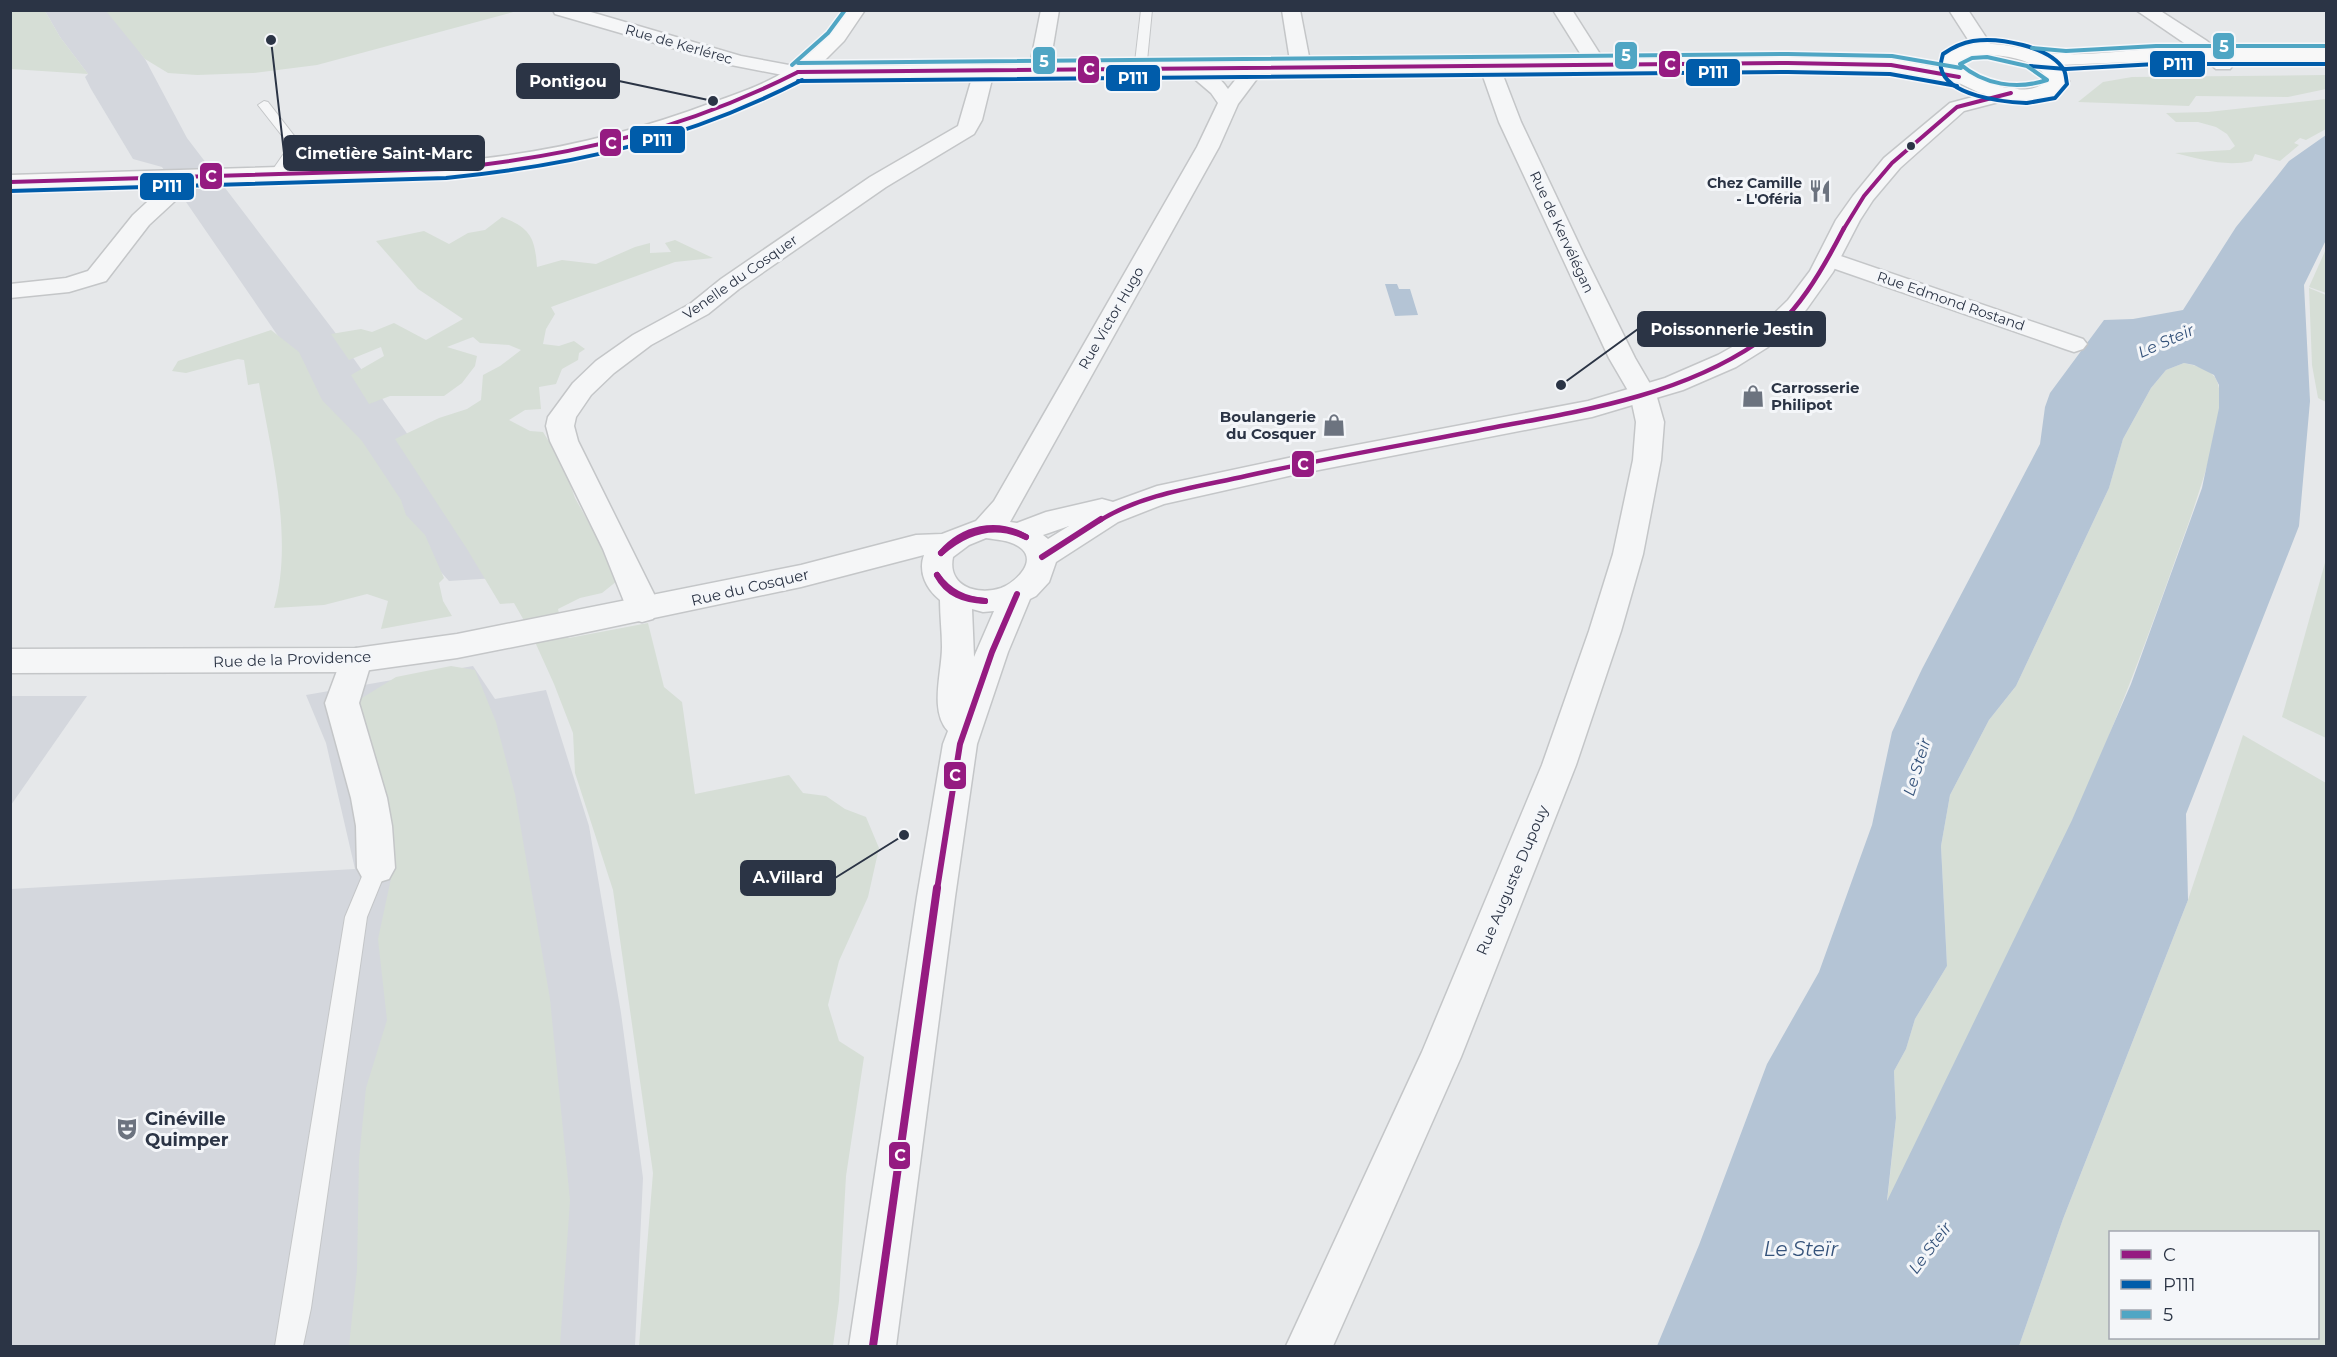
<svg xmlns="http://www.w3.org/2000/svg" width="2337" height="1357" viewBox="0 0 2337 1357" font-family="Montserrat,sans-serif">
<rect width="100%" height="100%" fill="#e6e8ea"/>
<g fill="#d4d7dd">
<path d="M 45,11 L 110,11 L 145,59 L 187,138 L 334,331 L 453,498 L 496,578 L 449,581 L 403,530 L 298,365 L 162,167 L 133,159 L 91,89 L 85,77 L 88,74 L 60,37 Z"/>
<path d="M 473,666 L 495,699 L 546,690 L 589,826 L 621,1013 L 643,1178 L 635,1346 L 11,1346 L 11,889 L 355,869 L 326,743 L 306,695 Z"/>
<path d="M 11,696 L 87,696 L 11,805 L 10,696 Z"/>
</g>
<g fill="#d6ded6" fill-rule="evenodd">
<path d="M 10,11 L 45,11 L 60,37 L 88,74 L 11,69 Z"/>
<path d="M 106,11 L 517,11 L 317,65 L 253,73 L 197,75 L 168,73 L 145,59 Z"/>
<path d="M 2326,75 L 2326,89 L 2288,97 L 2196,96 L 2189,106 L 2078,102 L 2103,82 L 2132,77 Z"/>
<path d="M 2326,99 L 2326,129 L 2306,140 L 2300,138 L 2294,143 L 2299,145 L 2280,161 L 2255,154 L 2252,161 C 2225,167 2200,159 2175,153 L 2230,150 L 2235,146 L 2227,134 L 2216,127 L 2198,122 L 2176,122 L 2166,113 L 2208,112 Z"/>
<path d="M 502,217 C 530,228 535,237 537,267 L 562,260 L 596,264 L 635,247 L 650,243 L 650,253 L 671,252 L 665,243 L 675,240 L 713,258 L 675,262 L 551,307 L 555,314 L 546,329 L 543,344 L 559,346 L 574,341 L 585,349 L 579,353 L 578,360 L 562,369 L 556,384 L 539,387 L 541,409 L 525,410 L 509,420 L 530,431 L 543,432 L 563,464 L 575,498 L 608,557 L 617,581 L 602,593 L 580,598 L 558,609 L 560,617 L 526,624 L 514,603 L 500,604 L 467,549 L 395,439 L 439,418 L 467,409 L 481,400 L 483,375 L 500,366 L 521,350 L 509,345 L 480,343 L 473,337 L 447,347 L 477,356 L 475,366 L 462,383 L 444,396 L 390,396 L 369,404 L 351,375 L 384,356 L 381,347 L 349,360 L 331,334 L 361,329 L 372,332 L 394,323 L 426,340 L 463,319 L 418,289 L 376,241 L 424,231 L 449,244 L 468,233 L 485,230 Z"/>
<path d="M 2326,249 L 2326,293 L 2309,287 Z"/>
<path d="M 2309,288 L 2326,295 L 2326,402 L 2318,398 L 2312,365 Z"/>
<path d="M 271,330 L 299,352 L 322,400 L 362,441 L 401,500 L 406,515 L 425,535 L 444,578 L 439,583 L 443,601 L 452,616 L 381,629 L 388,601 L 367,594 L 324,605 L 274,608 C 294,540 271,452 259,383 L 248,385 L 244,360 L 238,359 L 186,373 L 172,371 L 178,361 Z"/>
<path d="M 2184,363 C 2197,366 2215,370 2218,384 C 2228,419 2190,519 2177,555 C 2145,645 2112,734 2072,821 C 2013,949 1948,1076 1887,1203 L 1896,1118 L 1894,1071 L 1906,1049 L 1915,1019 L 1947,966 L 1941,846 L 1950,795 L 1989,720 L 2016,686 L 2109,488 L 2123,439 L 2151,388 L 2166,370 Z"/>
<path d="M 2326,559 L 2326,738 L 2282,717 Z"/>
<path d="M 648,623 L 664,687 L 682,702 L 695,794 L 789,775 L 803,793 L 826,796 L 845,809 L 866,817 L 879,848 L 868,897 L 839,961 L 828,1005 L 839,1041 L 864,1057 L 846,1176 L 839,1301 L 833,1346 L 639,1346 L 653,1173 L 613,890 L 575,773 L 573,733 L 554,684 L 535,642 L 564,634 L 569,638 Z"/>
<path d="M 451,666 L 475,670 L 496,722 L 515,794 L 550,999 L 570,1200 L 560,1346 L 349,1346 L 357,1270 L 359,1159 L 366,1088 L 387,1020 L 378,939 L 393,869 L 357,701 L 396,677 Z"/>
<path d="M 2243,735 L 2326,783 L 2326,1346 L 2019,1346 L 2063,1219 L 2188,900 ZM 2110,1232 L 2318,1232 L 2318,1338 L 2110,1338 Z"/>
</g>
<g fill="#b4c4d5" fill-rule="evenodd">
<path d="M 2326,135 L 2326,240 L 2304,285 L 2310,401 L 2299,526 L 2186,814 L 2188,900 L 2063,1219 L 2019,1346 L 1657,1346 L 1699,1245 L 1767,1064 L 1819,972 L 1872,825 L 1892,732 L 1922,669 L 2040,444 L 2045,407 L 2050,393 L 2104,320 L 2133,319 L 2183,310 L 2236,227 L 2278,175 L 2289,161 ZM 2184,363 L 2194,365 L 2214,375 L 2219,385 L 2219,408 L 2202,488 L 2131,684 L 2072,820 L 1887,1201 L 1896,1118 L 1894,1071 L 1906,1049 L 1915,1019 L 1947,966 L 1941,846 L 1950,795 L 1989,720 L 2016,686 L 2109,488 L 2123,439 L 2151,388 L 2166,370 Z"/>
<path d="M 1385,284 L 1397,284 L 1399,289 L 1410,289 L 1418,315 L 1395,316 Z"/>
</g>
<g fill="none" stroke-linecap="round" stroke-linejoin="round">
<g stroke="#c4c6c8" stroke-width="2">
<g id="service">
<path d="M 1141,10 L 1152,10 L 1146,71 L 1140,75 L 1134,71 Z"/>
<path d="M 264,101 L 268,102 L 299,142 L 297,152 L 281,178 L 276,179 L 269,175 L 285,152 L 287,142 L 258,105 Z"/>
<path d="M 376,859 L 384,862 L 387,868 L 367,917 L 311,1308 L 303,1346 L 275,1346 L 345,917 L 368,862 Z"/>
</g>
</g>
<g stroke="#c4c6c8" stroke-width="3">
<g id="minor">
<path d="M 553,10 L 584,10 L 741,56 L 805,68 L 808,72 L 805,76 L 798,78 L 731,65 L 555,14 Z"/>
<path d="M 1041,10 L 1059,10 L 1049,70 L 1046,74 L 1032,74 L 1029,70 Z"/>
<path d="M 1282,10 L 1300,10 L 1311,67 L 1308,71 L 1294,71 L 1291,67 Z"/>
<path d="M 1553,10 L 1572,10 L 1607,65 L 1604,69 L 1590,69 Z"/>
<path d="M 1949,10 L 1968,10 L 1993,48 L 1990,52 L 1976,52 Z"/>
<path d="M 2136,10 L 2159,10 L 2207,41 L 2233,65 L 2230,69 L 2216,69 L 2193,49 Z"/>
<path d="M 1489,59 L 1496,61 L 1499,65 L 1521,122 L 1584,255 L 1635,358 L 1656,394 L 1664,422 L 1661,460 L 1643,554 L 1621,631 L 1576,765 L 1461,1057 L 1333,1346 L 1286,1346 L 1422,1052 L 1542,765 L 1589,631 L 1613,554 L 1633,460 L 1636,422 L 1630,394 L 1609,358 L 1499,122 L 1479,65 L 1482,61 Z"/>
<path d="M 984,65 L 991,67 L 994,71 L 982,120 L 974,134 L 886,187 L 739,289 L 708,314 L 651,345 L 614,373 L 591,395 L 576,417 L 574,426 L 578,441 L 654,594 L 658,611 L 653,619 L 642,622 L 631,619 L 603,549 L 550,441 L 546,426 L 548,417 L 573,383 L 596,361 L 633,335 L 690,304 L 721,279 L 870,177 L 958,126 L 974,71 L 977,67 Z"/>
<path d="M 181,171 L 189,173 L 192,178 L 175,201 L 149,225 L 106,281 L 69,292 L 10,298 L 10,284 L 66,278 L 88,271 L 133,215 L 159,191 L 173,173 Z"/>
<path d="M 1829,252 L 2083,339 L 2087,344 L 2083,349 L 2074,352 L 2065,349 L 1821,264 L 1817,259 L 1821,254 Z"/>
<path d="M 356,648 L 368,652 L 372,660 L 359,703 L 387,798 L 392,826 L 395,868 L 389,879 L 376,883 L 363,879 L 357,868 L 356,826 L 351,798 L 325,703 L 344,652 Z"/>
</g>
</g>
<g stroke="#c4c6c8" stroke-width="3">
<path id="tertiary" d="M 1255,62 L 1262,64 L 1265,68 L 1238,104 L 1219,147 L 1010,522 L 1017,523 L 1046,512 L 1102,499 L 1113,502 L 1157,486 L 1293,457 L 1588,401 L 1665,378 L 1718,355 L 1750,337 L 1788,300 L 1810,271 L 1836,220 L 1853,196 L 1884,158 L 1950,103 L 2011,87 L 2018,89 L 2021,93 L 2018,97 L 1964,111 L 1900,168 L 1873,200 L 1860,220 L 1833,272 L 1806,310 L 1768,347 L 1736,367 L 1683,390 L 1592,417 L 1293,475 L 1164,504 L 1118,522 L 1056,562 L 1049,582 L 1036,596 L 1030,599 L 1008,652 L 977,744 L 955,897 L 896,1346 L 849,1346 L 917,897 L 943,744 L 948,731 C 929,711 942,672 942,647 C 942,632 940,616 940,600 C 926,589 918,572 924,555 L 801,587 L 573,635 L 457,658 L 356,672 L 10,673 L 10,649 L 356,648 L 457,634 L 801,565 L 916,535 L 942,534 L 976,521 L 994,501 L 1197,147 L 1218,103 L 1211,93 L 1184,70 L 1187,66 C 1202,62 1220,77 1228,89 L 1248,64 ZM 1069,526 L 1048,539 L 1043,535 ZM 986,538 C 998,540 1012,540 1022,549 C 1037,563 1014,583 1001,588 C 977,596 947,586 953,557 L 969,545 ZM 972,609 L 983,612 L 994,611 L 974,657 Z"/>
</g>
<g stroke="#c4c6c8" stroke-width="3">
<path id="secondary" d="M 846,10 L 865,10 L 844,41 L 819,66 L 1788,57 L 1891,59 L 1941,68 L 1945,53 C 1992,32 2019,53 2066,54 C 2096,55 2127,50 2157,49 C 2213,48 2270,49 2326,49 L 2326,61 L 2156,61 L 2058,65 L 2069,81 L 2057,94 L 2037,100 L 2022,101 L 1980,93 L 1959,83 L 1891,71 L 1788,69 L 803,78 C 778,93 750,103 723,113 C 634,148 541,168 446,176 L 10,189 L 10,175 L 446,162 C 539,155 627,135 714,102 C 739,93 766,84 789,69 C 812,54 833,34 846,10 ZM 1983,54 C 2006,56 2036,58 2048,80 C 2027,101 1980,83 1960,66 L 1961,60 Z"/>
</g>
<use href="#service" fill="#f5f6f7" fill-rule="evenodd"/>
<use href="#minor" fill="#f5f6f7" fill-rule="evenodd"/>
<use href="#tertiary" fill="#f5f6f7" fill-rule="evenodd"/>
<use href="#secondary" fill="#f8f8f8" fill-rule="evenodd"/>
<g stroke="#f4f6f9" stroke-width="7">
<g id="bus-1-far3">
<path d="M 798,72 L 1788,63 L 1891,65 L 1959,77"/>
<path d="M 10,182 L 446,169 C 572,156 684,130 798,72"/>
<path d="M 1843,230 L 1864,196 L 1892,163 L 1957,107 L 2011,93"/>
</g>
</g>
<g stroke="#f4f6f9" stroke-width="8">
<path id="bus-1-far2" d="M 1099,521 C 1142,494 1197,487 1246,476 C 1327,458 1409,444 1491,428 C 1581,411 1679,396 1757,343 C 1796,317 1823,269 1844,228"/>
</g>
<g stroke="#f4f6f9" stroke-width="10">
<g id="bus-1-far1">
<path d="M 941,553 C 963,528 996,520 1026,537"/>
<path d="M 941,553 C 966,531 995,522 1026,537"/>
<path d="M 1042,557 L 1101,519"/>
<path d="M 937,575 C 949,592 964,599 985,601"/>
<path d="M 937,575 C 947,594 964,600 985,601"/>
<path d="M 937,890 L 960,744 L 992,652 L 1017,594"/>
</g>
</g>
<g stroke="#f4f6f9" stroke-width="12">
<path id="bus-1" d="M 873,1346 L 937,888"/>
</g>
<g stroke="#f4f6f9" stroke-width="7">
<g id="bus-2">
<path d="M 2030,66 L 2066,69 L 2156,64 L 2326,64"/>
<path d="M 798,81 L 1788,72 L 1890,74 L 1957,86"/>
<path d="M 2026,103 C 2003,102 1947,96 1941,68 C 1940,64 1942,58 1943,54 C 1953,47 1961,43 1973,41 C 1998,37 2050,46 2064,70 C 2066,74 2066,80 2067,84 L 2055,98 L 2027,103"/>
<path d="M 10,191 L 446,178 C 576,165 685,140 802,80"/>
</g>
</g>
<g stroke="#f4f6f9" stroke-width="7">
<g id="bus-3">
<path d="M 2032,48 L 2066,51 L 2156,46 L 2326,46"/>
<path d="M 1987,57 L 2027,66 L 2047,80 C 2017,90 1984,85 1960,64 L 1972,58 Z"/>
<path d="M 798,63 L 1788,54 L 1892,56 L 1961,68"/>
<path d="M 792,65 L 828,33 L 845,10"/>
</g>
</g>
<use href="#bus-1-far3" stroke="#951b81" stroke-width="4"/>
<use href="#bus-1-far2" stroke="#951b81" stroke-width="4.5"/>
<use href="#bus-1-far1" stroke="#951b81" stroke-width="6"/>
<use href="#bus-1" stroke="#951b81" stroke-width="8"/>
<use href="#bus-2" stroke="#005caa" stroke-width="4"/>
<use href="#bus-3" stroke="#50a6c4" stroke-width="4"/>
</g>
<defs>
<g id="restaurant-bare" transform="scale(1.8)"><path d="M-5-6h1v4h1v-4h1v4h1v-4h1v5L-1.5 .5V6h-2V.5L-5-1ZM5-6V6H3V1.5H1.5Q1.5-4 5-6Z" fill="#6c737f" stroke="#f4f6f9" stroke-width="2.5" paint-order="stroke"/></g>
<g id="shop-bare" transform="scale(1.8)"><path d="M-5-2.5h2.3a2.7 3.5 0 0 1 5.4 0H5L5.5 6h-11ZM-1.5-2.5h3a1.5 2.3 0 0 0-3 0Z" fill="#6c737f" stroke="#f4f6f9" stroke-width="2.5" paint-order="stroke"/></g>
<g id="theatre-bare" transform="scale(1.8)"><path d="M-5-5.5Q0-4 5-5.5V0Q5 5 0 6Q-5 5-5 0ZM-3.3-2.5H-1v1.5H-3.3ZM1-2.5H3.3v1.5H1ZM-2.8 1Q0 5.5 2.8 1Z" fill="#6c737f" stroke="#f4f6f9" stroke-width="2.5" paint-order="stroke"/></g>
</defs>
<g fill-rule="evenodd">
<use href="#restaurant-bare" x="1820" y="191"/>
<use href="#shop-bare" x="1753" y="396"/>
<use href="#shop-bare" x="1334" y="425"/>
<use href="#theatre-bare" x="127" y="1129"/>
</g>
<circle fill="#2b3445" stroke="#f4f6f9" stroke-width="2" cx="1911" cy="146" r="5"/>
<g text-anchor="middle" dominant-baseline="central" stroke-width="6" stroke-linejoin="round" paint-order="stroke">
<g font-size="14" fill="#2b3445" stroke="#f4f6f9">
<text transform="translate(679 44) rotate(16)">Rue de Kerlérec</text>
<text transform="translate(1562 232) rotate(65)">Rue de Kervélégan</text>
<text transform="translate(740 277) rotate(-35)">Venelle du Cosquer</text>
<text transform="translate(1951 301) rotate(19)">Rue Edmond Rostand</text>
<text transform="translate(1111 318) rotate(-60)">Rue Victor Hugo</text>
</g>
<g font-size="14" font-weight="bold" fill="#2b3445" stroke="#f4f6f9" text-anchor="end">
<text x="1802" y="183">Chez Camille<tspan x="1802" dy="16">- L'Oféria</tspan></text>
</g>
<g font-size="15" font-weight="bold" fill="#2b3445" stroke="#f4f6f9" text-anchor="start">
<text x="1771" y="387">Carrosserie<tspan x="1771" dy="17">Philipot</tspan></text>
<text x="1316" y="416" text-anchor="end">Boulangerie<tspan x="1316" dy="17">du Cosquer</tspan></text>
</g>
<g font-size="15" fill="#2b3445" stroke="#f4f6f9">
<text transform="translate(750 587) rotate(-13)">Rue du Cosquer</text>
<text transform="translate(292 659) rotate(-2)">Rue de la Providence</text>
<text transform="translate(1512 880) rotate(-67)">Rue Auguste Dupouy</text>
</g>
<g font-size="16" font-style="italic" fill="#34527a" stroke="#f4f6f9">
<text transform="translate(2166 341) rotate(-24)">Le Steir</text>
<text transform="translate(1917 767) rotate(-73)">Le Steir</text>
<text transform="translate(1930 1248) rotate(-53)">Le Steir</text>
</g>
<g font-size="18" font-weight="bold" fill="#2b3445" stroke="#f4f6f9" text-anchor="start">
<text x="145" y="1119">Cinéville<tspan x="145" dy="21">Quimper</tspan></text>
</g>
<g font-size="20" font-style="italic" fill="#34527a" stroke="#f4f6f9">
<text x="1801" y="1249">Le Steïr</text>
</g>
</g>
<path fill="none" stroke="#2b3445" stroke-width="2" d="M713 101L619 81M271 40L284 153M1561 385L1638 329M904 835L835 878"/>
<g fill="#2b3445" stroke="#f4f6f9" stroke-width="2">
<circle cx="713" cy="101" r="6"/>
<circle cx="271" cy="40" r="6"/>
<circle cx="1561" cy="385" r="6"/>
<circle cx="904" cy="835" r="6"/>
</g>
<g fill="#2b3445" stroke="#2b3445" stroke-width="2">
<rect x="517" y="64" width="102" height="34" rx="6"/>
<rect x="284" y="136" width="200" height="34" rx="6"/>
<rect x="1638" y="312" width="187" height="34" rx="6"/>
<rect x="741" y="861" width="94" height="34" rx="6"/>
</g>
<g font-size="16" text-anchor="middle" font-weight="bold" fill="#fff">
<text x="568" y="87">Pontigou</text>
<text x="384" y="159">Cimetière Saint-Marc</text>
<text x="1732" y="335">Poissonnerie Jestin</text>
<text x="788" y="883">A.Villard</text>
</g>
<g stroke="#f4f6f9" stroke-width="2">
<rect x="2212" y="32" width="23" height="28" rx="6" fill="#50a6c4"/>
<rect x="1614" y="41" width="24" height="29" rx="6" fill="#50a6c4"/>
<rect x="1032" y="46" width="24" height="29" rx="6" fill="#50a6c4"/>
<rect x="2149" y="50" width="57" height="28" rx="6" fill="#005caa"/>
<rect x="1658" y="50" width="23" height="28" rx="6" fill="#951b81"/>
<rect x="1077" y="55" width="23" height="29" rx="6" fill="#951b81"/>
<rect x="1685" y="58" width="56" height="29" rx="6" fill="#005caa"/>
<rect x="1105" y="64" width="56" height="28" rx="6" fill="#005caa"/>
<rect x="629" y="125" width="57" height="29" rx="6" fill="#005caa"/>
<rect x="599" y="128" width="23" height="29" rx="6" fill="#951b81"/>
<rect x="199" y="162" width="24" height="28" rx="6" fill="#951b81"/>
<rect x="139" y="172" width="56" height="29" rx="6" fill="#005caa"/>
<rect x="1291" y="450" width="24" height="28" rx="6" fill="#951b81"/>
<rect x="943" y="761" width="24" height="29" rx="6" fill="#951b81"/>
<rect x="888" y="1141" width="23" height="29" rx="6" fill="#951b81"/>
</g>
<g font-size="16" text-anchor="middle" font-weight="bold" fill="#fff">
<text x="2224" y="52">5</text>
<text x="1626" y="61">5</text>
<text x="1044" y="67">5</text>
<text x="2178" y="70">P111</text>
<text x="1670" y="70">C</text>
<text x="1089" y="75">C</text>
<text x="1713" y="78">P111</text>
<text x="1133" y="84">P111</text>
<text x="657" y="146">P111</text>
<text x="611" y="149">C</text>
<text x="211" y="182">C</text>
<text x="167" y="192">P111</text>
<text x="1303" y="470">C</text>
<text x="955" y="781">C</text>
<text x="900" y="1161">C</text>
</g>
<rect width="2337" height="1357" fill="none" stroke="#2b3445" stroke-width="24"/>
<rect x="2109" y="1231" width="210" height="108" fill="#f4f6f9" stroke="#a4a8b1" stroke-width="1.5"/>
<rect x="2121" y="1250" width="30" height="9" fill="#951b81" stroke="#a4a8b1" stroke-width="1.5"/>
<text x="2163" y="1261" font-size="18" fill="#2b3445">C</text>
<rect x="2121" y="1280" width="30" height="9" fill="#005caa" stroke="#a4a8b1" stroke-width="1.5"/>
<text x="2163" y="1291" font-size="18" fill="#2b3445">P111</text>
<rect x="2121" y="1310" width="30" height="9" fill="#50a6c4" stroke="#a4a8b1" stroke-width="1.5"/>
<text x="2163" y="1321" font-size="18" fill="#2b3445">5</text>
</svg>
